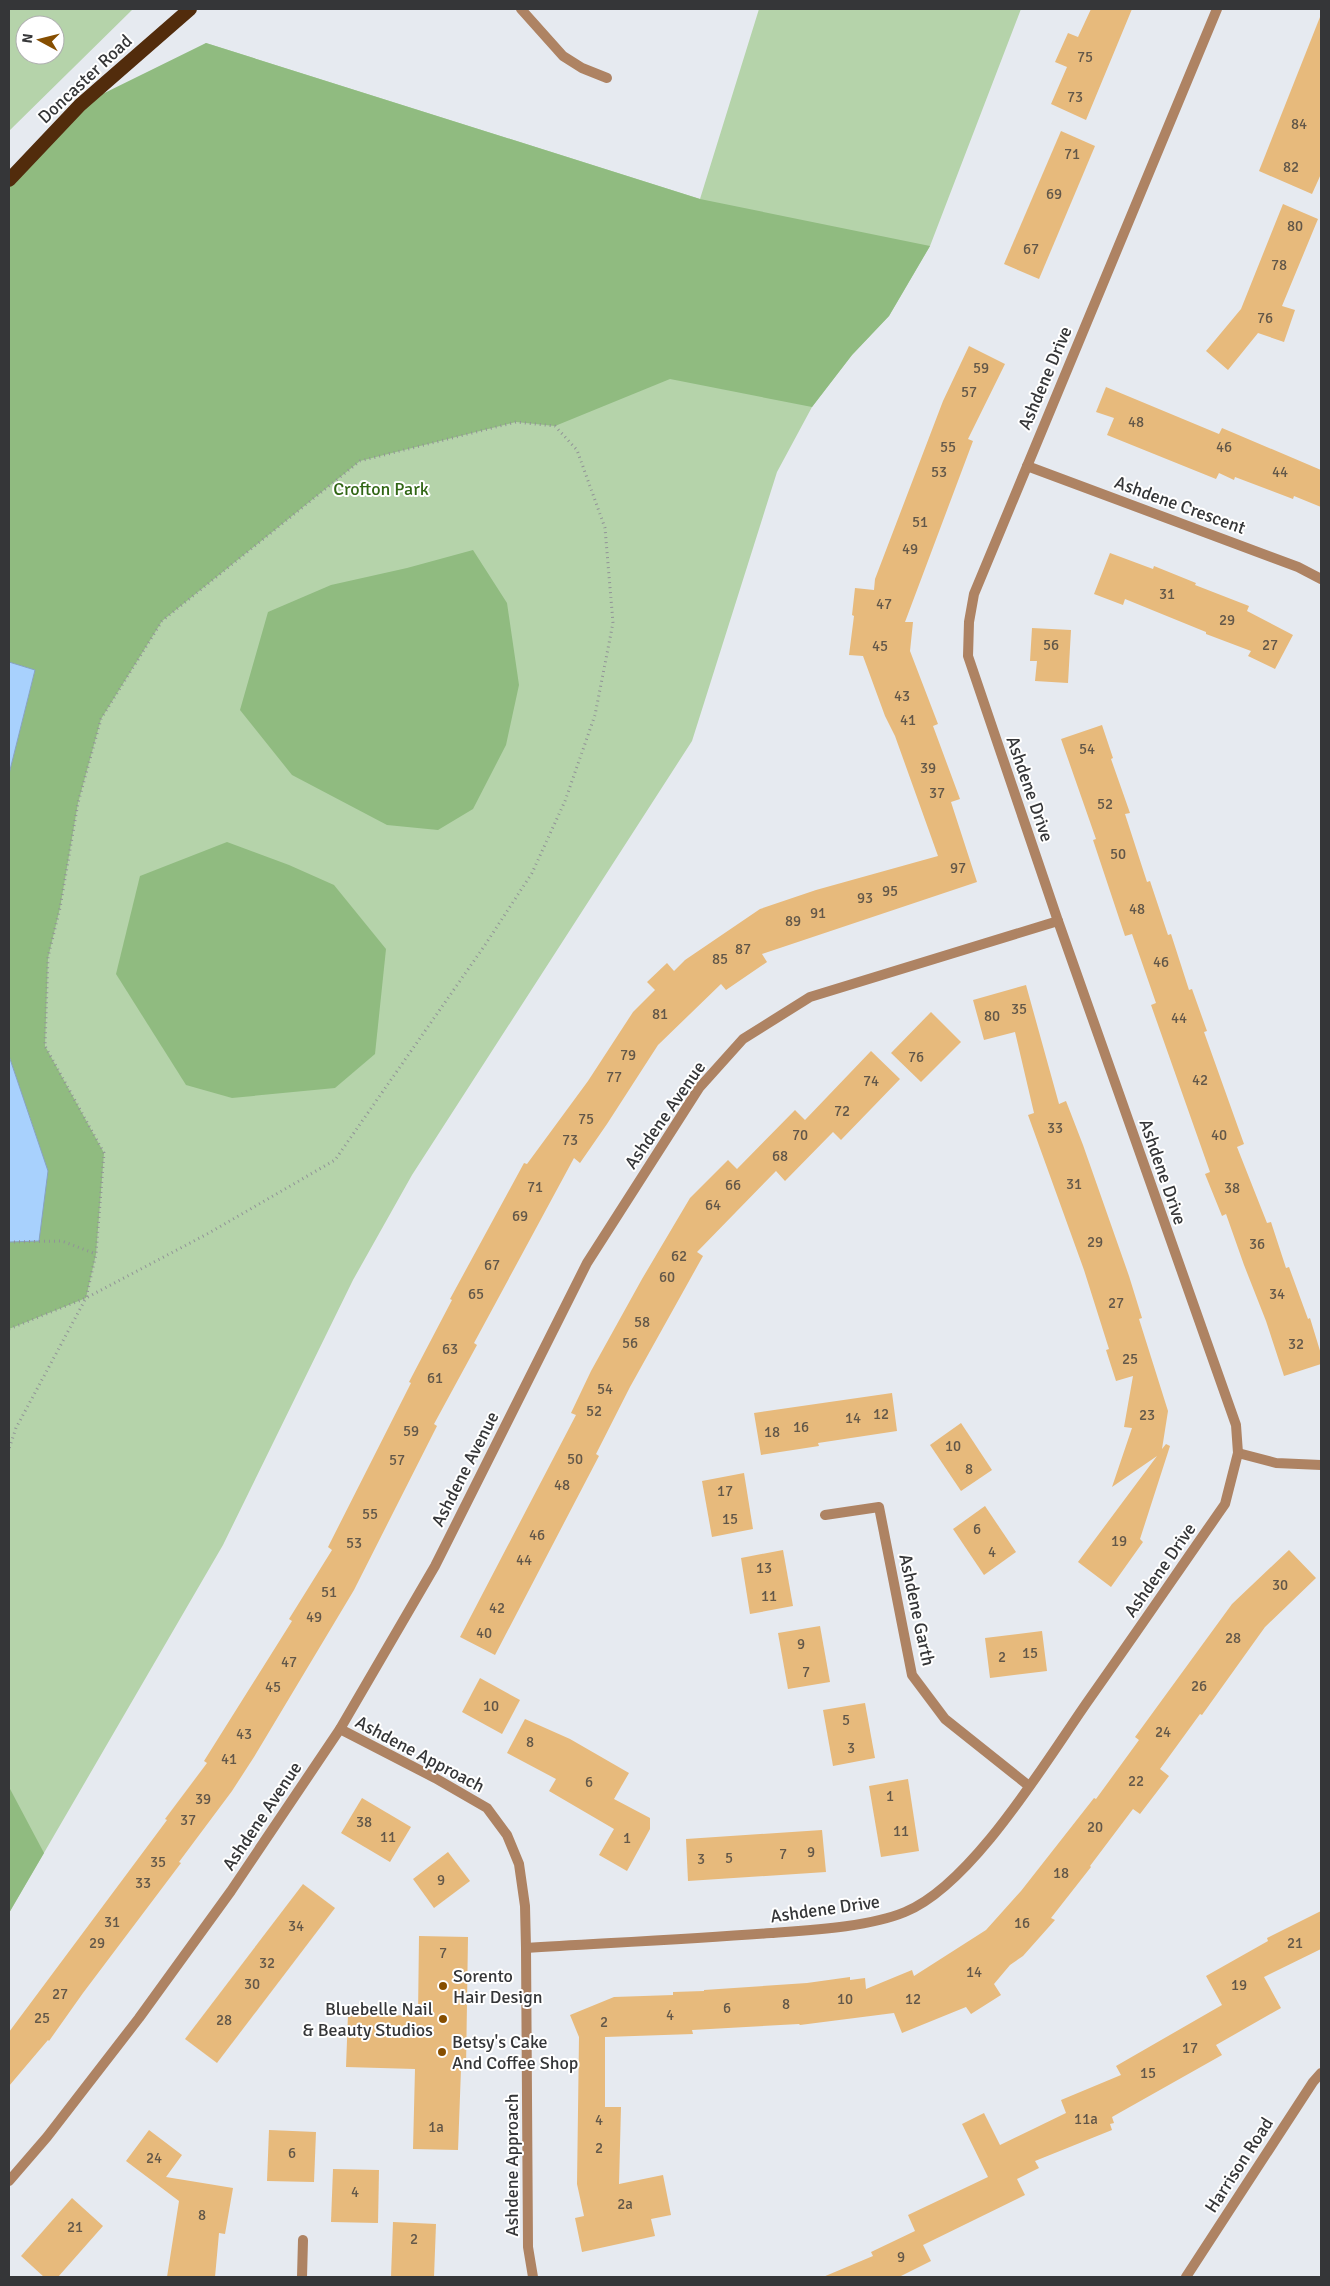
<svg xmlns="http://www.w3.org/2000/svg" width="1330" height="2286" viewBox="0 0 1330 2286" font-family="Signika,sans-serif">
<rect width="100%" height="100%" fill="#e6eaf0"/>
<g fill="#b5d3aa" fill-rule="evenodd">
<path d="M 9,9 L 133,9 L 9,131 ZM 25,25 L 55,25 L 55,55 L 25,55 Z"/>
<path d="M 759,9 L 1021,9 L 930,246 L 889,316 L 852,355 L 812,407 L 777,472 L 692,741 L 412,1175 L 353,1280 L 223,1545 L 9,1913 L 9,180 L 206,43 L 700,199 Z"/>
</g>
<g fill="#90bb80">
<path d="M 206,43 L 700,199 L 930,246 L 889,316 L 852,355 L 812,407 L 670,379 L 555,426 L 516,422 L 360,461 L 162,621 L 101,719 L 78,803 L 60,908 L 48,958 L 45,1046 L 104,1153 L 96,1254 L 86,1298 L 9,1329 L 9,1242 L 11,1241 L 48,1171 L 9,1056 L 9,774 L 35,670 L 9,662 L 9,180 L 80,105 Z"/>
<path d="M 473,550 L 507,603 L 519,685 L 506,745 L 473,809 L 438,830 L 387,825 L 292,775 L 240,710 L 268,612 L 331,585 L 407,568 Z"/>
<path d="M 227,842 L 289,865 L 334,885 L 386,949 L 375,1054 L 335,1088 L 232,1098 L 186,1085 L 116,974 L 140,876 Z"/>
<path d="M 9,1787 L 44,1853 L 9,1913 Z"/>
</g>
<g fill="#a8d1fd" stroke="#86a2c2">
<path d="M 9,662 L 35,670 L 9,774 Z"/>
<path d="M 9,1056 L 48,1171 L 39,1241 L 9,1242 Z"/>
</g>
<g fill="#e7ba7c">
<path d="M 1091,9 L 1132,9 L 1086,120 L 1051,104 L 1067,67 L 1055,62 L 1068,33 L 1078,37 Z"/>
<path d="M 1320,17 L 1321,174 L 1312,194 L 1259,171 Z"/>
<path d="M 1061,131 L 1095,146 L 1039,279 L 1004,264 Z"/>
<path d="M 1283,204 L 1318,219 L 1282,306 L 1295,310 L 1284,342 L 1258,333 L 1228,370 L 1206,351 L 1241,309 Z"/>
<path d="M 969,346 L 1005,364 L 968,439 L 973,441 L 905,622 L 913,622 L 910,651 L 938,724 L 933,726 L 960,799 L 951,802 L 977,882 L 762,954 L 767,962 L 726,990 L 721,984 L 658,1045 L 607,1124 L 580,1163 L 574,1158 L 474,1343 L 477,1345 L 434,1424 L 437,1426 L 354,1590 L 254,1757 L 232,1791 L 179,1862 L 181,1863 L 83,1993 L 49,2041 L 48,2040 L 9,2086 L 9,2032 L 167,1820 L 165,1819 L 207,1763 L 204,1761 L 292,1621 L 289,1619 L 332,1550 L 328,1547 L 411,1383 L 409,1382 L 452,1300 L 450,1299 L 524,1163 L 527,1164 L 588,1081 L 633,1012 L 655,990 L 647,982 L 667,963 L 674,971 L 685,960 L 760,909 L 816,890 L 938,856 L 895,736 L 885,716 L 863,656 L 849,655 L 854,616 L 852,615 L 855,588 L 874,590 L 875,579 L 943,401 Z"/>
<path d="M 1106,387 L 1219,434 L 1222,428 L 1321,470 L 1321,507 L 1294,496 L 1293,499 L 1235,477 L 1234,480 L 1219,473 L 1216,479 L 1107,435 L 1114,418 L 1096,412 Z"/>
<path d="M 1110,553 L 1153,569 L 1154,566 L 1196,583 L 1195,585 L 1249,606 L 1247,611 L 1293,635 L 1275,669 L 1248,656 L 1251,651 L 1206,634 L 1206,632 L 1125,599 L 1123,605 L 1094,594 Z"/>
<path d="M 1032,628 L 1071,630 L 1068,683 L 1035,681 L 1037,661 L 1030,661 Z"/>
<path d="M 1102,725 L 1113,758 L 1111,759 L 1130,813 L 1125,814 L 1147,882 L 1150,881 L 1168,935 L 1171,934 L 1189,990 L 1192,989 L 1207,1031 L 1204,1032 L 1244,1144 L 1237,1147 L 1267,1223 L 1271,1222 L 1286,1268 L 1289,1267 L 1308,1319 L 1310,1318 L 1321,1354 L 1321,1364 L 1284,1376 L 1266,1321 L 1244,1265 L 1226,1214 L 1222,1216 L 1205,1174 L 1210,1172 L 1151,1005 L 1156,1003 L 1132,934 L 1125,936 L 1093,840 L 1096,839 L 1061,739 Z"/>
<path d="M 1026,985 L 1059,1104 L 1066,1101 L 1083,1145 L 1129,1276 L 1142,1318 L 1139,1319 L 1168,1411 L 1162,1449 L 1166,1444 L 1170,1446 L 1140,1539 L 1143,1542 L 1111,1587 L 1078,1562 L 1157,1456 L 1112,1487 L 1132,1428 L 1124,1427 L 1133,1376 L 1116,1381 L 1106,1350 L 1109,1349 L 1084,1270 L 1028,1115 L 1034,1113 L 1015,1032 L 984,1040 L 973,1000 Z"/>
<path d="M 931,1012 L 961,1042 L 921,1082 L 891,1053 Z"/>
<path d="M 871,1051 L 900,1079 L 841,1140 L 833,1132 L 785,1181 L 776,1171 L 697,1252 L 703,1256 L 630,1387 L 596,1454 L 599,1456 L 495,1655 L 460,1637 L 576,1415 L 571,1413 L 591,1371 L 642,1279 L 690,1198 L 728,1160 L 737,1169 L 795,1110 L 805,1120 Z"/>
<path d="M 892,1393 L 897,1431 L 818,1443 L 819,1446 L 761,1455 L 754,1413 Z"/>
<path d="M 961,1423 L 992,1470 L 961,1491 L 930,1445 Z"/>
<path d="M 744,1473 L 753,1529 L 712,1537 L 702,1481 Z"/>
<path d="M 985,1506 L 1016,1552 L 984,1575 L 953,1529 Z"/>
<path d="M 783,1550 L 793,1606 L 750,1614 L 741,1558 Z"/>
<path d="M 1289,1550 L 1316,1578 L 1265,1627 L 1202,1715 L 1200,1714 L 1160,1769 L 1169,1776 L 1140,1814 L 1133,1809 L 1090,1866 L 1091,1867 L 1051,1918 L 1055,1920 L 1023,1956 L 1010,1965 L 994,1984 L 1001,1995 L 971,2014 L 966,2007 L 902,2033 L 894,2013 L 800,2025 L 799,2024 L 692,2030 L 693,2034 L 605,2037 L 605,2107 L 621,2107 L 619,2184 L 663,2175 L 671,2215 L 651,2219 L 655,2236 L 582,2252 L 575,2218 L 584,2216 L 577,2184 L 579,2037 L 570,2015 L 614,1997 L 673,1995 L 673,1992 L 704,1991 L 704,1990 L 807,1983 L 850,1977 L 850,1980 L 865,1978 L 866,1989 L 912,1970 L 914,1976 L 986,1930 L 1021,1891 L 1094,1798 L 1096,1799 L 1139,1740 L 1135,1737 L 1232,1604 Z"/>
<path d="M 820,1626 L 830,1682 L 788,1689 L 778,1633 Z"/>
<path d="M 1042,1631 L 1047,1671 L 990,1678 L 985,1638 Z"/>
<path d="M 480,1678 L 520,1700 L 502,1734 L 462,1712 Z"/>
<path d="M 865,1703 L 875,1758 L 833,1766 L 823,1710 Z"/>
<path d="M 525,1719 L 570,1739 L 629,1773 L 614,1799 L 650,1818 L 650,1829 L 627,1871 L 599,1855 L 614,1829 L 549,1791 L 556,1779 L 507,1753 Z"/>
<path d="M 908,1779 L 919,1851 L 881,1857 L 869,1786 Z"/>
<path d="M 362,1798 L 411,1827 L 390,1862 L 341,1833 Z"/>
<path d="M 822,1830 L 826,1872 L 688,1881 L 686,1839 Z"/>
<path d="M 448,1852 L 470,1881 L 434,1908 L 413,1879 Z"/>
<path d="M 303,1884 L 335,1908 L 217,2063 L 185,2039 Z"/>
<path d="M 1321,1911 L 1321,1949 L 1264,1977 L 1281,2008 L 1216,2045 L 1222,2055 L 1112,2117 L 1114,2123 L 1110,2124 L 1112,2130 L 1035,2161 L 1039,2168 L 1017,2179 L 1025,2195 L 923,2245 L 931,2261 L 899,2277 L 823,2277 L 873,2256 L 871,2252 L 915,2231 L 908,2215 L 988,2177 L 962,2124 L 984,2113 L 1000,2145 L 1066,2113 L 1061,2100 L 1121,2075 L 1116,2066 L 1222,2005 L 1206,1976 L 1268,1941 L 1267,1938 Z"/>
<path d="M 419,1936 L 468,1937 L 466,2069 L 461,2069 L 458,2150 L 413,2149 L 415,2069 L 346,2067 L 348,2014 L 418,2016 Z"/>
<path d="M 149,2130 L 182,2155 L 166,2177 L 233,2188 L 225,2234 L 219,2233 L 215,2277 L 167,2277 L 179,2201 L 126,2161 Z"/>
<path d="M 269,2130 L 316,2132 L 314,2182 L 267,2181 Z"/>
<path d="M 333,2169 L 379,2170 L 378,2223 L 331,2222 Z"/>
<path d="M 72,2198 L 103,2226 L 58,2277 L 44,2277 L 21,2256 Z"/>
<path d="M 393,2222 L 436,2224 L 434,2277 L 391,2277 Z"/>
</g>
<g fill="none" stroke-linecap="round" stroke-linejoin="round">
<g stroke="#919397" stroke-width="3" stroke-dasharray="1 4" stroke-linecap="butt">
<path d="M 9,1242 L 62,1241 L 96,1254"/>
<path d="M 9,1329 L 86,1298 L 209,1233 L 335,1160 L 485,945 L 532,873 L 565,801 L 595,715 L 613,623 L 605,528 L 577,450 L 555,426 L 516,422 L 360,461 L 162,621 L 101,719 L 78,803 L 60,908 L 48,957 L 45,1046 L 104,1153 L 96,1254 L 86,1298 L 16,1428 L 9,1449"/>
</g>
<g stroke="#ae8363" stroke-width="10">
<path d="M 521,9 L 563,56 L 582,68 L 607,78"/>
<path d="M 1027,466 L 1298,567 L 1321,579"/>
<path d="M 1238,1453 L 1276,1463 L 1321,1465"/>
<path d="M 825,1515 L 879,1507 L 912,1675 L 945,1719 L 1029,1786"/>
<path d="M 340,1729 L 435,1778 L 487,1808 L 507,1835 L 519,1864 L 525,1906 L 526,1948 L 528,2247 L 533,2277"/>
<path d="M 526,1948 C 608,1943 690,1939 771,1933 C 811,1930 869,1927 905,1912 C 972,1885 1046,1761 1088,1701 C 1134,1636 1179,1570 1225,1504 L 1238,1453 L 1236,1425 L 1058,921 L 968,656 L 969,622 L 974,594 L 1217,9"/>
<path d="M 9,2181 L 47,2137 L 139,2018 L 231,1891 L 340,1729 L 435,1566 L 587,1263 L 699,1088 L 743,1039 L 810,997 L 1058,921"/>
<path d="M 302,2277 L 303,2240"/>
</g>
<path stroke="#ae8363" stroke-width="10" d="M 1186,2277 L 1313,2082 L 1321,2073"/>
<path stroke="#522c0c" stroke-width="14" d="M 9,180 L 80,105 L 190,9"/>
</g>
<g fill="#864e00" stroke="#fff" stroke-width="2">
<circle cx="443" cy="1986" r="5"/>
<circle cx="443" cy="2019" r="5"/>
<circle cx="442" cy="2052" r="5"/>
</g>
<g text-anchor="middle" dominant-baseline="central" stroke-width="4" stroke-linejoin="round" paint-order="stroke">
<g font-size="15" fill="#625749">
<text x="1085" y="57">75</text>
<text x="1075" y="97">73</text>
<text x="1299" y="124">84</text>
<text x="1072" y="154">71</text>
<text x="1291" y="167">82</text>
<text x="1054" y="194">69</text>
<text x="1295" y="226">80</text>
<text x="1031" y="249">67</text>
<text x="1279" y="265">78</text>
<text x="1265" y="318">76</text>
<text x="981" y="368">59</text>
<text x="969" y="392">57</text>
<text x="1136" y="422">48</text>
<text x="948" y="447">55</text>
<text x="1224" y="447">46</text>
<text x="939" y="472">53</text>
<text x="1280" y="472">44</text>
<text x="920" y="522">51</text>
<text x="910" y="549">49</text>
<text x="1167" y="594">31</text>
<text x="884" y="604">47</text>
<text x="1227" y="620">29</text>
<text x="1051" y="645">56</text>
<text x="1270" y="645">27</text>
<text x="880" y="646">45</text>
<text x="902" y="696">43</text>
<text x="908" y="720">41</text>
<text x="1087" y="749">54</text>
<text x="928" y="768">39</text>
<text x="937" y="793">37</text>
<text x="1105" y="804">52</text>
<text x="1118" y="854">50</text>
<text x="958" y="868">97</text>
<text x="890" y="891">95</text>
<text x="865" y="898">93</text>
<text x="1137" y="909">48</text>
<text x="818" y="913">91</text>
<text x="793" y="921">89</text>
<text x="743" y="949">87</text>
<text x="720" y="959">85</text>
<text x="1161" y="962">46</text>
<text x="1019" y="1009">35</text>
<text x="660" y="1014">81</text>
<text x="992" y="1016">80</text>
<text x="1179" y="1018">44</text>
<text x="628" y="1055">79</text>
<text x="916" y="1057">76</text>
<text x="614" y="1077">77</text>
<text x="1200" y="1080">42</text>
<text x="871" y="1081">74</text>
<text x="842" y="1111">72</text>
<text x="586" y="1119">75</text>
<text x="1055" y="1128">33</text>
<text x="800" y="1135">70</text>
<text x="1219" y="1135">40</text>
<text x="570" y="1140">73</text>
<text x="780" y="1156">68</text>
<text x="1074" y="1184">31</text>
<text x="733" y="1185">66</text>
<text x="535" y="1187">71</text>
<text x="1232" y="1188">38</text>
<text x="713" y="1205">64</text>
<text x="520" y="1216">69</text>
<text x="1095" y="1242">29</text>
<text x="1257" y="1244">36</text>
<text x="679" y="1256">62</text>
<text x="492" y="1265">67</text>
<text x="667" y="1277">60</text>
<text x="476" y="1294">65</text>
<text x="1277" y="1294">34</text>
<text x="1116" y="1303">27</text>
<text x="642" y="1322">58</text>
<text x="630" y="1343">56</text>
<text x="1296" y="1344">32</text>
<text x="450" y="1349">63</text>
<text x="1130" y="1359">25</text>
<text x="435" y="1378">61</text>
<text x="605" y="1389">54</text>
<text x="594" y="1411">52</text>
<text x="881" y="1414">12</text>
<text x="1147" y="1415">23</text>
<text x="853" y="1418">14</text>
<text x="801" y="1427">16</text>
<text x="411" y="1431">59</text>
<text x="772" y="1432">18</text>
<text x="953" y="1446">10</text>
<text x="575" y="1459">50</text>
<text x="397" y="1460">57</text>
<text x="969" y="1469">8</text>
<text x="562" y="1485">48</text>
<text x="725" y="1491">17</text>
<text x="370" y="1514">55</text>
<text x="730" y="1519">15</text>
<text x="977" y="1529">6</text>
<text x="537" y="1535">46</text>
<text x="1119" y="1541">19</text>
<text x="354" y="1543">53</text>
<text x="992" y="1552">4</text>
<text x="524" y="1560">44</text>
<text x="764" y="1568">13</text>
<text x="1280" y="1585">30</text>
<text x="329" y="1592">51</text>
<text x="769" y="1596">11</text>
<text x="497" y="1608">42</text>
<text x="314" y="1617">49</text>
<text x="484" y="1633">40</text>
<text x="1233" y="1638">28</text>
<text x="801" y="1644">9</text>
<text x="1030" y="1653">15</text>
<text x="1002" y="1657">2</text>
<text x="289" y="1662">47</text>
<text x="806" y="1672">7</text>
<text x="1199" y="1686">26</text>
<text x="273" y="1687">45</text>
<text x="491" y="1706">10</text>
<text x="846" y="1720">5</text>
<text x="1163" y="1732">24</text>
<text x="244" y="1734">43</text>
<text x="530" y="1742">8</text>
<text x="851" y="1748">3</text>
<text x="229" y="1759">41</text>
<text x="1136" y="1781">22</text>
<text x="589" y="1782">6</text>
<text x="890" y="1796">1</text>
<text x="203" y="1799">39</text>
<text x="188" y="1820">37</text>
<text x="364" y="1822">38</text>
<text x="1095" y="1827">20</text>
<text x="901" y="1831">11</text>
<text x="388" y="1837">11</text>
<text x="627" y="1838">1</text>
<text x="811" y="1852">9</text>
<text x="783" y="1854">7</text>
<text x="729" y="1858">5</text>
<text x="701" y="1859">3</text>
<text x="158" y="1862">35</text>
<text x="1061" y="1873">18</text>
<text x="441" y="1880">9</text>
<text x="143" y="1883">33</text>
<text x="112" y="1922">31</text>
<text x="1022" y="1923">16</text>
<text x="296" y="1926">34</text>
<text x="97" y="1943">29</text>
<text x="1295" y="1943">21</text>
<text x="443" y="1953">7</text>
<text x="267" y="1963">32</text>
<text x="974" y="1972">14</text>
<text x="252" y="1984">30</text>
<text x="1239" y="1985">19</text>
<text x="60" y="1994">27</text>
<text x="845" y="1999">10</text>
<text x="913" y="1999">12</text>
<text x="786" y="2004">8</text>
<text x="727" y="2008">6</text>
<text x="670" y="2015">4</text>
<text x="42" y="2018">25</text>
<text x="224" y="2020">28</text>
<text x="604" y="2022">2</text>
<text x="1190" y="2048">17</text>
<text x="1148" y="2073">15</text>
<text x="1086" y="2119">11a</text>
<text x="599" y="2120">4</text>
<text x="436" y="2127">1a</text>
<text x="599" y="2148">2</text>
<text x="292" y="2153">6</text>
<text x="154" y="2158">24</text>
<text x="355" y="2192">4</text>
<text x="625" y="2204">2a</text>
<text x="202" y="2215">8</text>
<text x="75" y="2227">21</text>
<text x="414" y="2239">2</text>
<text x="901" y="2257">9</text>
</g>
<g font-size="18" fill="#353638" stroke="#fff">
<text transform="translate(85 79) rotate(-43)">Doncaster Road</text>
<text transform="translate(1045 378) rotate(-67)">Ashdene Drive</text>
<text transform="translate(1180 505) rotate(20)">Ashdene Crescent</text>
<text transform="translate(1030 789) rotate(71)">Ashdene Drive</text>
<text transform="translate(665 1115) rotate(-55)">Ashdene Avenue</text>
<text transform="translate(1163 1172) rotate(71)">Ashdene Drive</text>
<text transform="translate(465 1469) rotate(-63)">Ashdene Avenue</text>
<text transform="translate(1160 1570) rotate(-55)">Ashdene Drive</text>
<text transform="translate(917 1610) rotate(78)">Ashdene Garth</text>
<text transform="translate(420 1754) rotate(28)">Ashdene Approach</text>
<text transform="translate(262 1816) rotate(-56)">Ashdene Avenue</text>
<text transform="translate(825 1909) rotate(-8)">Ashdene Drive</text>
<text transform="translate(512 2165) rotate(-90)">Ashdene Approach</text>
<text transform="translate(1239 2165) rotate(-57)">Harrison Road</text>
</g>
<g font-size="18" fill="#316615" stroke="#fff">
<text x="381" y="489">Crofton Park</text>
</g>
<g font-size="18" fill="#353638" stroke="#fff" text-anchor="start">
<text x="453" y="1976">Sorento<tspan x="453" dy="21">Hair Design</tspan></text>
<text x="433" y="2009" text-anchor="end">Bluebelle Nail<tspan x="433" dy="21">&amp; Beauty Studios</tspan></text>
<text x="452" y="2042">Betsy's Cake<tspan x="452" dy="21">And Coffee Shop</tspan></text>
</g>
</g>
<rect width="1330" height="2286" fill="none" stroke="#353638" stroke-width="20"/>
<g transform="translate(40 40) rotate(277)"><circle r="24" fill="#ffffff" stroke="#aeafaf"/>
<path d="M0-4L9 19L0 12L-9 19Z" fill="#864e00"/>
<text y="-8" font-size="14" font-weight="bold" text-anchor="middle" fill="#353638">N</text>
</g>
</svg>
